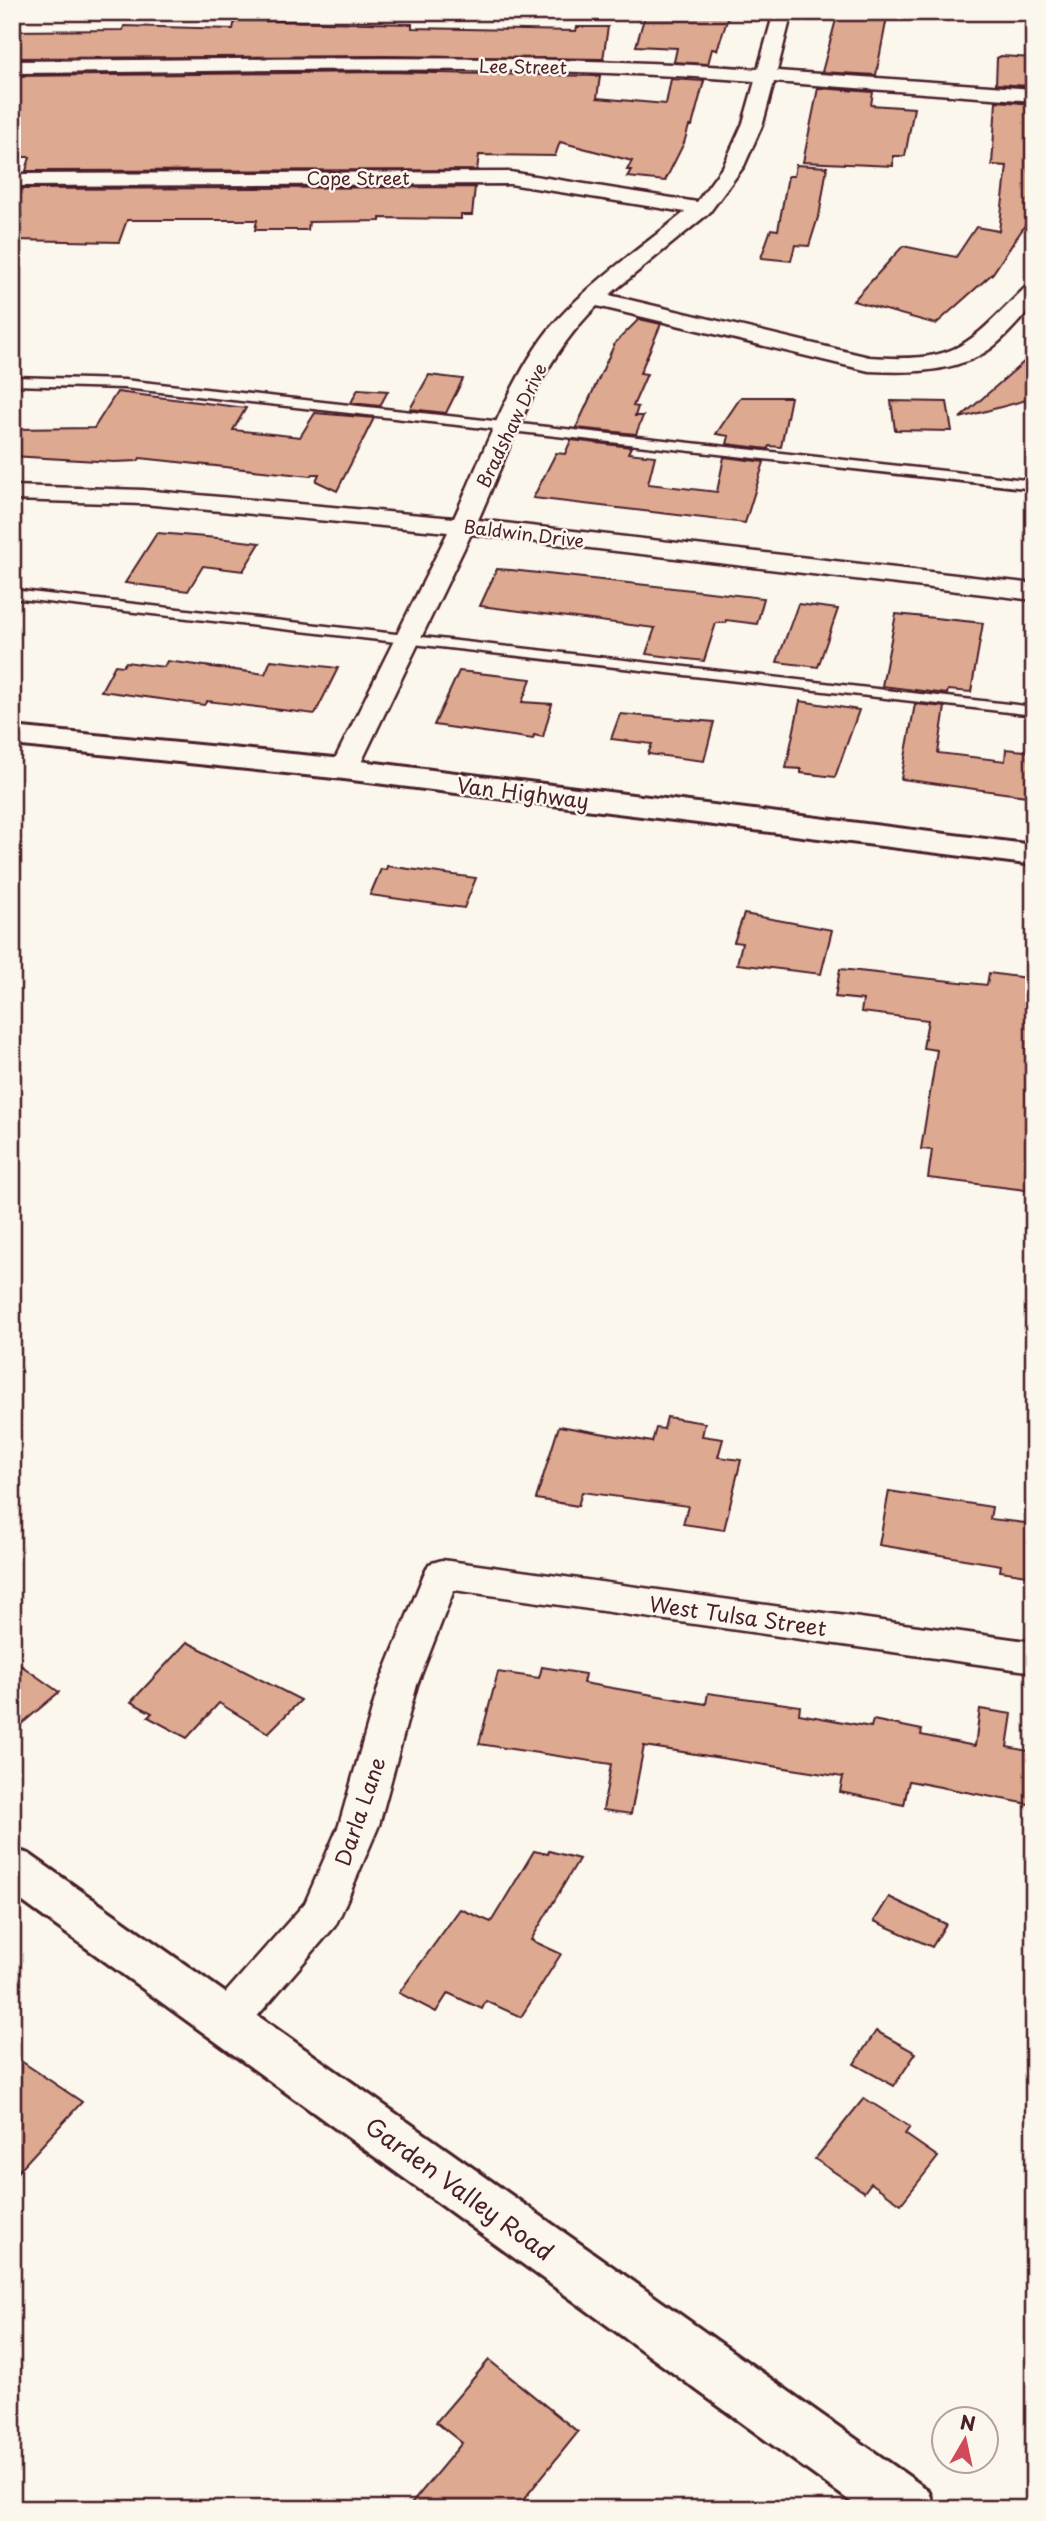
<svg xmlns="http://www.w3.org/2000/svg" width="1046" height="2521" viewBox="0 0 1046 2521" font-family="'Playpen Sans',sans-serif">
<rect width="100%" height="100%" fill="#fbf7ec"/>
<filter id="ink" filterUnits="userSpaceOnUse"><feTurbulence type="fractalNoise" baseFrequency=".0143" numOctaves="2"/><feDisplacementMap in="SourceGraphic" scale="14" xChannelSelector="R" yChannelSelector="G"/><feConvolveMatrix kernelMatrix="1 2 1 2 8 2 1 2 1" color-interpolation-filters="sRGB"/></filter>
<g filter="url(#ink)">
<g fill="#dda990" stroke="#4a1f2b" stroke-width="2">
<path d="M 694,12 L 730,12 L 717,50 L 712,49 L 708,64 L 674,62 L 677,48 L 636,46 L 645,15 L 692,18 Z"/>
<path d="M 838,12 L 888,12 L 876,75 L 822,72 Z"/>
<path d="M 235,20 L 412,24 L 412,28 L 576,31 L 577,27 L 608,27 L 603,59 L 385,56 L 12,58 L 12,31 L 123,30 L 124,26 L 233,29 Z"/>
<path d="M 1001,56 L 1033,58 L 1030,86 L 996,84 L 997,58 Z"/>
<path d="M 383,72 L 600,76 L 597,98 L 666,104 L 671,79 L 704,81 L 692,126 L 689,126 L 684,143 L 665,181 L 627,177 L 631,170 L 627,170 L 632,161 L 560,142 L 555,156 L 479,155 L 477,170 L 26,171 L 30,157 L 12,157 L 12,76 Z"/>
<path d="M 818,88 L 873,92 L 871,105 L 914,108 L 905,156 L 893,156 L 893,166 L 803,162 Z"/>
<path d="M 996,101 L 1034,104 L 1034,212 L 993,273 L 936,324 L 853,301 L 903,246 L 956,257 L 976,227 L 999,231 L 1007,166 L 992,165 Z"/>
<path d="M 796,165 L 827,167 L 820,211 L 809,246 L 795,245 L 791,261 L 761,258 L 771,229 L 778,230 L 788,176 L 794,176 Z"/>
<path d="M 475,187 L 472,215 L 461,215 L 461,219 L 380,218 L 380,221 L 309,222 L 308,230 L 255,230 L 257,220 L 127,220 L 119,242 L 13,240 L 21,216 L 14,216 L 22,189 Z"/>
<path d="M 639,319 L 661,324 L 640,373 L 647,374 L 633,406 L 638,407 L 635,416 L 643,416 L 636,434 L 576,428 L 615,343 Z"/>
<path d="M 1034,353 L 1034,398 L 960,418 Z"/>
<path d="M 429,375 L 463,379 L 446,413 L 410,409 Z"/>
<path d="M 358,389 L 388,391 L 380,406 L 351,403 Z"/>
<path d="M 117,392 L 246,408 L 233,430 L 300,437 L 315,413 L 374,418 L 337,491 L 316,481 L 319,474 L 312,474 L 310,476 L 140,458 L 138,461 L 114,462 L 12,456 L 12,429 L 94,428 Z"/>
<path d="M 741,397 L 791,397 L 781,447 L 769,446 L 768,449 L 727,444 L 729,436 L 716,434 Z"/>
<path d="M 891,401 L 947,402 L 952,431 L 895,430 Z"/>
<path d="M 571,440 L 631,447 L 628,453 L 655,456 L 648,484 L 717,492 L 724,457 L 764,462 L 745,523 L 533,498 L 556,453 L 565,454 Z"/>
<path d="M 157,533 L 218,538 L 260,543 L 243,571 L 203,566 L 188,591 L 125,583 Z"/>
<path d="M 497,569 L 511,570 L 764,598 L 757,624 L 726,620 L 725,623 L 716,623 L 704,661 L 646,654 L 655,628 L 480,606 Z"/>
<path d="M 798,604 L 838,609 L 818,667 L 777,662 Z"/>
<path d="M 896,614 L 983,623 L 971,692 L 948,690 L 947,694 L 882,686 Z"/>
<path d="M 271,660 L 338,668 L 315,714 L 207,701 L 204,705 L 101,691 L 115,665 L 123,666 L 126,662 L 164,667 L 167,661 L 265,674 Z"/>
<path d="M 459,671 L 531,679 L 522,702 L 552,704 L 543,737 L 534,735 L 533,739 L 434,725 Z"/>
<path d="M 800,701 L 859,710 L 835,777 L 801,773 L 801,769 L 786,768 Z"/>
<path d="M 915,704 L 945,707 L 938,753 L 1005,761 L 1006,749 L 1034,752 L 1034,797 L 901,779 Z"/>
<path d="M 620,714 L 714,722 L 704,761 L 648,754 L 652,744 L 611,739 Z"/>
<path d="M 387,866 L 476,878 L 464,908 L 370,895 L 381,869 L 386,870 Z"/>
<path d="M 744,914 L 832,930 L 821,974 L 737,964 L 742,943 L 734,942 Z"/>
<path d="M 840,969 L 987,985 L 989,973 L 1034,979 L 1034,1191 L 928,1178 L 932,1150 L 921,1149 L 937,1050 L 923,1048 L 928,1020 L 861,1012 L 863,1000 L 835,997 Z"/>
<path d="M 667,1417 L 705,1423 L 702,1436 L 723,1439 L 718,1457 L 741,1460 L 724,1530 L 683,1524 L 688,1506 L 582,1492 L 578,1506 L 536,1499 L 559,1426 L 652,1442 L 656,1428 L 664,1429 Z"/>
<path d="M 889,1491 L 992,1507 L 990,1519 L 1034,1524 L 1034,1576 L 1000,1571 L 1001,1565 L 879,1545 Z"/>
<path d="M 187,1642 L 301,1700 L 268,1733 L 219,1703 L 187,1738 L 148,1717 L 152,1713 L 131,1702 Z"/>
<path d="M 12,1659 L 59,1692 L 12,1732 Z"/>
<path d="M 542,1667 L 585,1674 L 583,1683 L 706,1704 L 708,1693 L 800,1706 L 799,1714 L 871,1727 L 873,1720 L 922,1730 L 921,1735 L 975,1746 L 980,1709 L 1012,1714 L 1007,1747 L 1034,1752 L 1034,1805 L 909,1781 L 904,1805 L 840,1792 L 843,1777 L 644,1746 L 631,1814 L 603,1810 L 611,1764 L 479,1744 L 498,1672 L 539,1678 Z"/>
<path d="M 534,1851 L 548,1854 L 549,1851 L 579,1859 L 531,1940 L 561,1954 L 521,2017 L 486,2001 L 482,2009 L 448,1993 L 436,2012 L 399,1993 L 460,1909 L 491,1922 Z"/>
<path d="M 889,1897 L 946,1924 L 932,1947 L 874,1921 Z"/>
<path d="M 876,2031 L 916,2053 L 894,2086 L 854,2064 Z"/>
<path d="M 12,2055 L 82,2102 L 12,2178 Z"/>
<path d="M 864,2098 L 910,2127 L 905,2134 L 938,2157 L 901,2204 L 871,2183 L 864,2192 L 815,2159 Z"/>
<path d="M 489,2360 L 578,2432 L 516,2509 L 407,2509 L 462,2443 L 436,2422 Z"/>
</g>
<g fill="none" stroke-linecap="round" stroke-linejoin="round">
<g stroke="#4a1f2b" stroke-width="5">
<g id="service">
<path d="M 12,377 L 124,380 L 1034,481 L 1034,489 L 124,388 L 12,385 Z"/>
<path d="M 12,590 L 1034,707 L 1034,715 L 12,598 Z"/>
</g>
</g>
<g stroke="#4a1f2b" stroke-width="5">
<g id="minor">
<path d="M 774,12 L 792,12 L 777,71 L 1034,89 L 1034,101 L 774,82 L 763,123 L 744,166 L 709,213 L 609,295 L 869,357 C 959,363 966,346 1026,287 L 1034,285 L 1034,305 C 1018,321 1002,343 982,354 C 948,373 906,373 869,371 L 597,306 C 537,364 511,446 478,520 L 1034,584 L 1034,600 L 471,534 L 358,769 L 354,775 L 344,777 L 334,775 L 330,769 L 448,532 L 143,504 L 12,500 L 12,486 L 143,490 L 454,518 C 482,458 514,366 558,319 C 595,279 642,247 685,212 L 510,184 L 12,186 L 12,174 L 510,172 L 697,202 L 724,165 L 743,123 L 755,81 C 508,63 259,71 12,73 L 12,61 C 260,60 510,52 758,69 Z"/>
<path d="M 442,1560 L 1034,1642 L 1034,1672 L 454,1590 L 417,1685 L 379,1825 L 341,1914 L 335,1926 L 242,2034 L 227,2039 L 212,2034 L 206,2021 L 212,2008 L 305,1903 L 339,1825 L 379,1685 L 424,1574 L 429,1564 Z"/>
</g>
</g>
<g stroke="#4a1f2b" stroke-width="6">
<path id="tertiary" d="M 12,1849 L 29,1854 L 928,2490 L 936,2509 L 861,2509 L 12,1894 Z"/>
</g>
<g stroke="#4a1f2b" stroke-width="6">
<path id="secondary" d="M 12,727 L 344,759 L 1034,845 L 1034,865 L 344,779 L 12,745 Z"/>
</g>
<use href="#service" fill="#fbf7ec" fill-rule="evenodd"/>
<use href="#minor" fill="#fbf7ec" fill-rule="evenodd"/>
<use href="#tertiary" fill="#fbf7ec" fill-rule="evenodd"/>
<use href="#secondary" fill="#fbf7ec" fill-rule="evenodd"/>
</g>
</g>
<g text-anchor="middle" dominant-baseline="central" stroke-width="5" stroke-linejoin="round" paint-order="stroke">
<g font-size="18" fill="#4a1f2b" stroke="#fbf7ec">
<text transform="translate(523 66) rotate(1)">Lee Street</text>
<text x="358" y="177">Cope Street</text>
<text transform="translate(511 425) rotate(-64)">Bradshaw Drive</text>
<text transform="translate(524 533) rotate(7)">Baldwin Drive</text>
</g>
<g font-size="21" fill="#4a1f2b" stroke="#fbf7ec">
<text transform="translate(523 792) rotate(7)">Van Highway</text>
<text transform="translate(738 1615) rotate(8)">West Tulsa Street</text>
<text transform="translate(359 1811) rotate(-71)">Darla Lane</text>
</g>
<g font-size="24" fill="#4a1f2b" stroke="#fbf7ec">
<text transform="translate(460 2188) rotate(36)">Garden Valley Road</text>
</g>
</g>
<rect width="1046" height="2521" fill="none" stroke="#fbf7ec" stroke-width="42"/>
<rect x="21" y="21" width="1004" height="2479" fill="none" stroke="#4a1f2b" stroke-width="2.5" filter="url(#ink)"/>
<g transform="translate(965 2440) rotate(9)"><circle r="33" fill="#fbf7ec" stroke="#b4a19f" stroke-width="2"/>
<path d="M0-5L12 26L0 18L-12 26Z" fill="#d1495b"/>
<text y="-10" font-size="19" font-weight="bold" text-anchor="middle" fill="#4a1f2b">N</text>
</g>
</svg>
